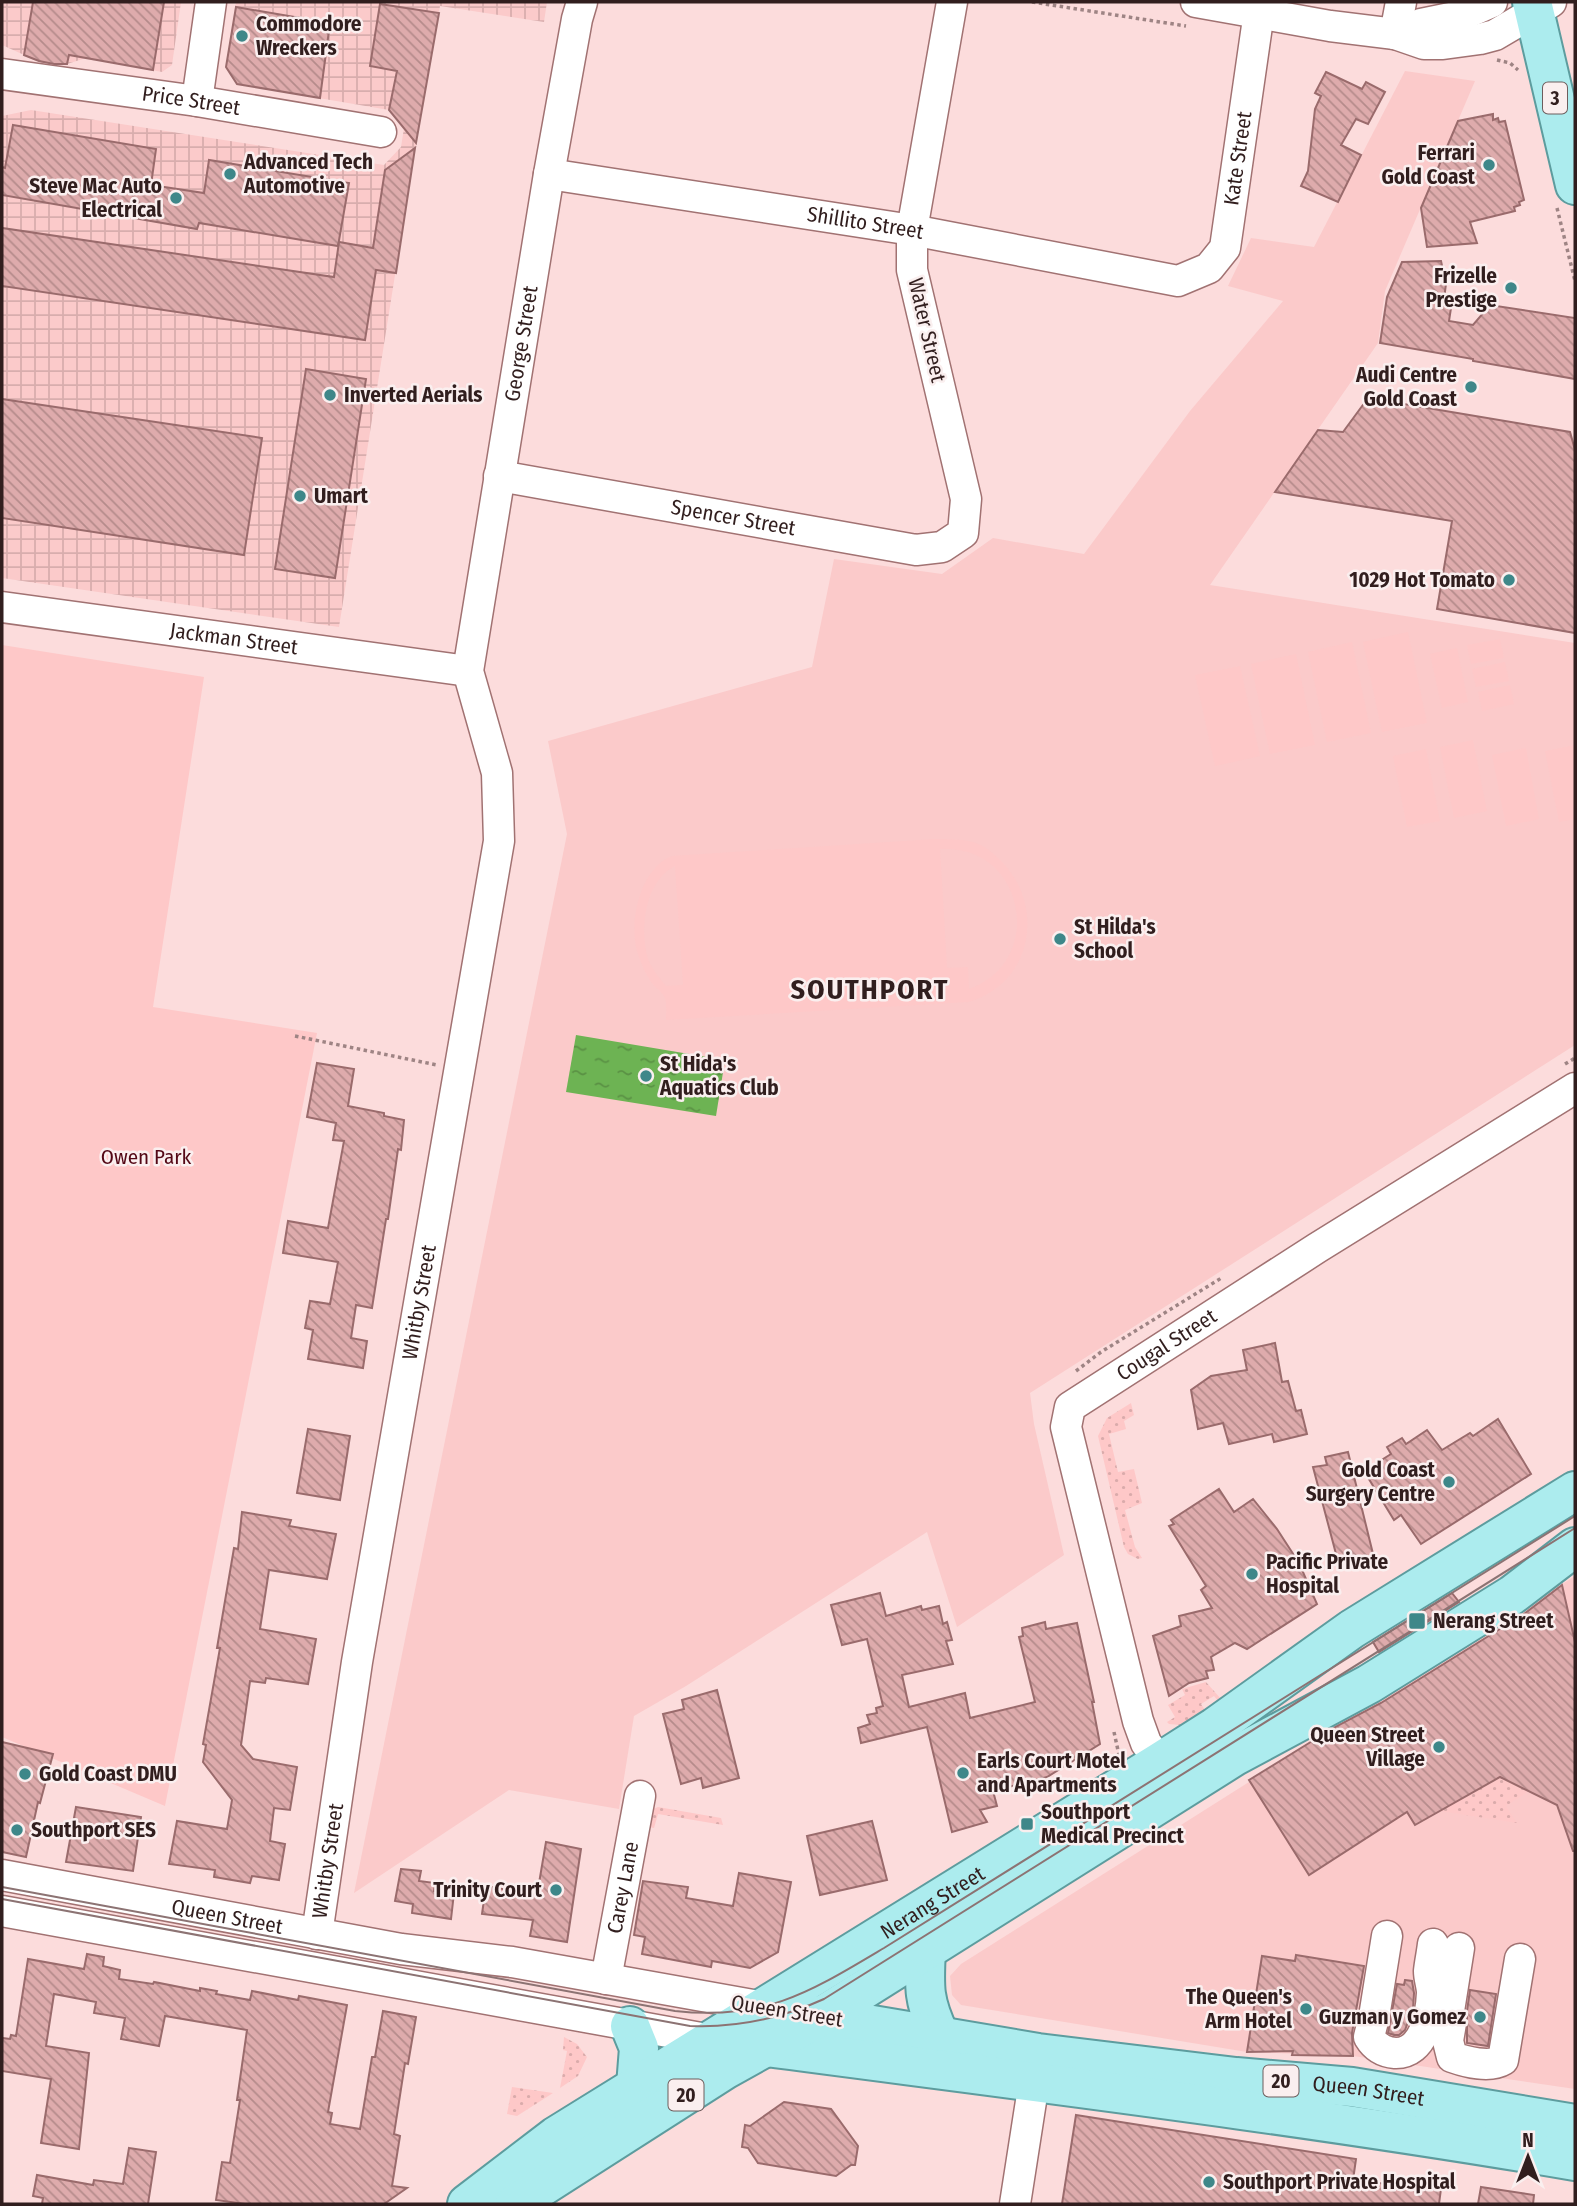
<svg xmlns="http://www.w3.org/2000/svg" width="1577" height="2206" viewBox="0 0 1577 2206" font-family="'Fira Sans Condensed',sans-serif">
<defs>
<pattern id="industrial-grid" width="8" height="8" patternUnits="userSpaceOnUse" patternTransform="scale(1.75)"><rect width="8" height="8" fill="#fbcaca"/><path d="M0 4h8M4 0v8" fill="none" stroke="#d8adad"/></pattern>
<pattern id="grass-dots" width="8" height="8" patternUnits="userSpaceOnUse" patternTransform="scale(1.75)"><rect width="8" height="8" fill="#fec8c8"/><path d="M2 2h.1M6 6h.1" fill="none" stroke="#daabab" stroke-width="1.8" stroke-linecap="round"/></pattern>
<pattern id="water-ripples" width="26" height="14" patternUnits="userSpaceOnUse" patternTransform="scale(1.75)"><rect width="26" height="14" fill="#6db353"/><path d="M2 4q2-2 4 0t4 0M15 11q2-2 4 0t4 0" fill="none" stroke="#5a9144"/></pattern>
<pattern id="building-back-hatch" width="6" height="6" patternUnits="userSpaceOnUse" patternTransform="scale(1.75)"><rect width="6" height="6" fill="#deabac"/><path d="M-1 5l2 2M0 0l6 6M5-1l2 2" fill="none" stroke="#b58b8b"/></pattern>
</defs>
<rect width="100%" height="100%" fill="#fcdcdc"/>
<g fill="#fbcaca">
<path d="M 1405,71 L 1475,81 L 1385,291 L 1378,343 L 1210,585 L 1575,643 L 1575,1045 L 1030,1393 L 1034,1424 L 1064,1555 L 957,1627 L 927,1532 L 686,1686 L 634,1716 L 619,1809 L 509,1790 L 354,1893 L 567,834 L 548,741 L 812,667 L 834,559 L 942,574 L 993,538 L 1084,554 L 1190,411 L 1283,301 L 1228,286 L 1251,238 L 1314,247 Z"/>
<path d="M 1575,1576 L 1575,2089 L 1353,2056 L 1247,2052 L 961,2005 L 952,1995 L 950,1976 L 961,1964 Z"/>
</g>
<g fill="url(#industrial-grid)">
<path d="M 2,2 L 181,2 L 172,65 L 162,72 L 86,58 L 67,64 L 42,63 L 2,45 Z"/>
<path d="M 236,2 L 547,2 L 544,22 L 440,6 L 413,162 L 339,627 L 2,578 L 2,116 L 31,110 L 384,165 L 401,147 L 404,128 L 389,110 L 237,84 L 226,67 Z"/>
</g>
<g fill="url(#grass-dots)">
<path d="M 1131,1403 L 1134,1415 L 1124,1421 L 1126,1429 L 1109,1434 L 1118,1472 L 1134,1469 L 1142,1503 L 1125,1510 L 1135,1547 L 1142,1558 L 1138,1559 L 1128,1554 L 1124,1547 L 1098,1436 L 1107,1418 Z"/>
<path d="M 1206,1682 L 1221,1699 L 1218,1701 L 1214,1696 L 1201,1704 L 1205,1710 L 1180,1725 L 1169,1724 L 1167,1722 L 1175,1717 L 1168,1705 L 1185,1695 L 1182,1689 Z"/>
<path d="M 1486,1770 L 1529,1791 L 1506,1806 L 1517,1823 L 1440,1811 Z"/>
<path d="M 658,1807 L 721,1818 L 723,1825 L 658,1814 L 654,1828 L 648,1827 L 651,1810 Z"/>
<path d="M 564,2037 L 577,2044 L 587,2057 L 578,2076 L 560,2088 L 567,2051 L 563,2050 Z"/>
<path d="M 512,2087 L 553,2093 L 517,2116 L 507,2114 Z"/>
</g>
<g fill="#fec8c8" fill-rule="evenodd">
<path d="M 1408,632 L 1427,723 L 1382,732 L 1363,642 Z"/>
<path d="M 1500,639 L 1504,658 L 1471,664 L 1467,645 Z"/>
<path d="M 1352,642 L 1371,733 L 1327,742 L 1308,652 Z"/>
<path d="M 2,645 L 204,677 L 153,1007 L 317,1033 L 165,1806 L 2,1737 Z"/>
<path d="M 1457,648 L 1468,702 L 1442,708 L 1430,654 Z"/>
<path d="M 1296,654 L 1315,745 L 1270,754 L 1251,664 Z"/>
<path d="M 1505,662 L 1509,681 L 1476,687 L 1472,669 Z"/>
<path d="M 1240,666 L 1260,756 L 1215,766 L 1195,675 Z"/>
<path d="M 1510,685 L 1514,704 L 1482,711 L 1478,692 Z"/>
<path d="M 1473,740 L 1487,811 L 1454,818 L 1440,747 Z"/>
<path d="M 1575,745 L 1575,819 L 1559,822 L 1545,751 Z"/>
<path d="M 1526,748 L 1539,819 L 1506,826 L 1492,755 Z"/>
<path d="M 1426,749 L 1440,821 L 1407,827 L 1393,756 Z"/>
<path d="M 935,839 C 949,840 964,838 978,844 C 987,847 996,856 1003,863 C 1046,909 1031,985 968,1002 L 666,1020 C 666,1014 667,1004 665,998 C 663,993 655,987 651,982 C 646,974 642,966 639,957 C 627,926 639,869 672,856 ZM 940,849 C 1025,844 1047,961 969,989 L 968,967 L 947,968 ZM 675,866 L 683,985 L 666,986 C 659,978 652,969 648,959 C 639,929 645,881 675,866 Z"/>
</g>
<path fill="url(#water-ripples)" d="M 576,1035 L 725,1060 L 716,1116 L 566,1092 Z"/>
<g fill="url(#building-back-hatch)" stroke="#9a6b6c" stroke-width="2">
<path d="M 33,2 L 164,2 L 153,70 L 69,55 L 67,64 L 54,64 L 39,61 L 24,55 Z"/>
<path d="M 380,4 L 439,13 L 416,143 L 389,110 L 397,71 L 370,66 Z"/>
<path d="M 236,7 L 330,23 L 320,98 L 237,84 L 226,67 Z"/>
<path d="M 1326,72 L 1362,89 L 1366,82 L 1385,92 L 1368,124 L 1356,119 L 1341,145 L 1361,155 L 1338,202 L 1301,186 L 1308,171 L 1315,109 L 1321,96 L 1315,93 Z"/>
<path d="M 1493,114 L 1493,120 L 1498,118 L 1499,122 L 1505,121 L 1524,200 L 1519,202 L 1520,205 L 1514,207 L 1515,211 L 1470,222 L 1477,243 L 1427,247 L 1421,208 L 1458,121 Z"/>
<path d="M 13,125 L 156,149 L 151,185 L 204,193 L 209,160 L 349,183 L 338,246 L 199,223 L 197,229 L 2,195 L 2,167 L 5,168 Z"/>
<path d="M 415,148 L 396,273 L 376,270 L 365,340 L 2,286 L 2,228 L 334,277 L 339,242 L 373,248 L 385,170 Z"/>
<path d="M 1441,261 L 1446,284 L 1443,306 L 1451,308 L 1449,321 L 1473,325 L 1490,305 L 1575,318 L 1575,379 L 1473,361 L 1473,359 L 1380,343 L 1387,297 L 1402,262 Z"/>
<path d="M 306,369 L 366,379 L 335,578 L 275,569 Z"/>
<path d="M 1368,398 L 1570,432 L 1575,450 L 1575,633 L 1437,609 L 1452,521 L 1275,492 L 1318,430 L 1343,432 Z"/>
<path d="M 2,399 L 262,438 L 244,555 L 2,518 Z"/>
<path d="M 317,1063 L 354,1069 L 348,1106 L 384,1113 L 384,1116 L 404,1120 L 401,1150 L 398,1149 L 388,1219 L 386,1219 L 372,1308 L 356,1305 L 351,1338 L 367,1341 L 363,1368 L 308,1359 L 313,1330 L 305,1328 L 310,1301 L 330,1304 L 338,1262 L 283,1253 L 288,1221 L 328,1228 L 344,1141 L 333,1140 L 336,1123 L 307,1117 Z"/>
<path d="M 1275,1343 L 1282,1382 L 1288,1381 L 1296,1411 L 1301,1410 L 1307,1434 L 1274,1442 L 1272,1434 L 1229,1444 L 1223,1423 L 1198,1429 L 1191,1390 L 1211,1376 L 1247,1370 L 1243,1350 Z"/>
<path d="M 1498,1419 L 1531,1474 L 1421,1544 L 1401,1515 L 1394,1520 L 1364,1471 L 1391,1454 L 1387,1447 L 1402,1438 L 1406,1444 L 1427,1430 L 1442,1450 L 1470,1433 L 1473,1436 Z"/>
<path d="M 308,1429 L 350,1436 L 340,1500 L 297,1493 Z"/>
<path d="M 1348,1452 L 1375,1562 L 1340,1569 L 1313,1467 L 1327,1465 L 1325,1457 Z"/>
<path d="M 1219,1489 L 1234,1512 L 1253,1499 L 1277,1529 L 1299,1563 L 1317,1604 L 1247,1649 L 1235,1643 L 1211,1657 L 1214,1670 L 1206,1671 L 1208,1678 L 1189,1683 L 1169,1696 L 1153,1636 L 1181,1626 L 1179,1616 L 1212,1608 L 1201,1590 L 1206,1586 L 1169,1526 L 1174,1524 L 1171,1520 Z"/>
<path d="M 242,1512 L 291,1520 L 289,1526 L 336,1534 L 327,1579 L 269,1570 L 260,1629 L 316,1639 L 308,1684 L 266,1678 L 265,1683 L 250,1681 L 241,1745 L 253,1759 L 297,1767 L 290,1810 L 274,1808 L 270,1841 L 285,1844 L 279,1880 L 252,1876 L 250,1883 L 214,1877 L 215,1870 L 169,1864 L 177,1821 L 227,1829 L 232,1800 L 203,1762 L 206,1745 L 203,1744 L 220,1648 L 217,1648 L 234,1548 L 238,1549 Z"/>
<path d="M 1562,1585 L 1575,1642 L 1575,1851 L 1573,1851 L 1557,1805 L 1500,1777 L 1415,1825 L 1407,1812 L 1309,1875 L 1249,1780 L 1335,1727 L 1381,1703 L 1524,1614 Z"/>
<path d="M 880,1593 L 886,1616 L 921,1606 L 922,1610 L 939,1606 L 943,1624 L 947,1622 L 952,1640 L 946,1641 L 953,1664 L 902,1675 L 909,1707 L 965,1693 L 970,1718 L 1035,1702 L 1019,1637 L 1023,1636 L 1022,1628 L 1045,1622 L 1046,1629 L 1077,1623 L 1094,1702 L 1092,1702 L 1100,1744 L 1047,1777 L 993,1791 L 997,1806 L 980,1810 L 987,1822 L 952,1832 L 927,1727 L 861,1743 L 858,1728 L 870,1724 L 867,1715 L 877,1713 L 876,1708 L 883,1706 L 867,1639 L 842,1645 L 831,1605 Z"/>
<path d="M 1452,1593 L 1459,1602 L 1379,1652 L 1373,1642 Z"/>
<path d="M 717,1690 L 739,1778 L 703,1788 L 701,1778 L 681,1784 L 663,1714 L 684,1709 L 682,1700 Z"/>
<path d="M 2,1742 L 53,1754 L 40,1803 L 38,1802 L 26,1857 L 2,1852 Z"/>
<path d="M 76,1807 L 141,1817 L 133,1871 L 66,1862 Z"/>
<path d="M 872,1821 L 887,1880 L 820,1895 L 807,1836 Z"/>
<path d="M 546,1842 L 581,1849 L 567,1942 L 530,1936 L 533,1920 L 482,1914 L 486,1886 L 537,1895 Z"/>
<path d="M 401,1869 L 421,1871 L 419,1881 L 435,1883 L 434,1891 L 454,1893 L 451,1919 L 412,1913 L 413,1904 L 395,1901 Z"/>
<path d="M 739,1873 L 791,1882 L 778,1952 L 750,1968 L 712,1961 L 711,1967 L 642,1954 L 645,1937 L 634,1935 L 643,1881 L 688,1887 L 686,1898 L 733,1906 Z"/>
<path d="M 87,1954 L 104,1957 L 103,1966 L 120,1970 L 119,1979 L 153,1984 L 154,1982 L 200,1991 L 200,1988 L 217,1991 L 216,1994 L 250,2000 L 252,1991 L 298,2000 L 299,1996 L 347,2005 L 328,2112 L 332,2113 L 330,2124 L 360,2129 L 372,2057 L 375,2057 L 383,2011 L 416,2017 L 408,2064 L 405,2063 L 394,2134 L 400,2136 L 392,2186 L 407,2188 L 384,2204 L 245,2204 L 216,2200 L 222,2162 L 230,2163 L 240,2100 L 237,2100 L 247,2030 L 165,2016 L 159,2046 L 121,2039 L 125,2018 L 94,2013 L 96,2002 L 54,1994 L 46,2046 L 89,2053 L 79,2149 L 41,2143 L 51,2079 L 2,2071 L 2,2038 L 10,2039 L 11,2035 L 16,2036 L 28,1959 L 84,1969 Z"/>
<path d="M 1296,1955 L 1364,1966 L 1352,2033 L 1353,2056 L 1292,2055 L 1293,2051 L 1247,2052 L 1262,1956 L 1295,1961 Z"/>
<path d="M 1405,1980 L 1412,1981 L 1414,1993 L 1413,2009 L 1405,2030 L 1399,2035 L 1394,2035 L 1388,2033 L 1397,1984 L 1404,1985 Z"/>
<path d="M 1470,1990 L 1496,1994 L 1488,2046 L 1467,2043 L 1467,2011 Z"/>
<path d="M 784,2102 L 831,2109 L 858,2146 L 855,2165 L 851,2165 L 836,2176 L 758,2163 L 748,2148 L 742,2147 L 745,2125 L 750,2126 Z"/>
<path d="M 1076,2115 L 1356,2159 L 1353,2180 L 1420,2188 L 1421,2178 L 1442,2181 L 1439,2204 L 1062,2204 Z"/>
<path d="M 129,2148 L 156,2152 L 148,2204 L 42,2204 L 43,2198 L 33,2196 L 37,2175 L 93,2185 L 94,2180 L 123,2184 Z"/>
<path d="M 1481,2187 L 1534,2195 L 1533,2204 L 1478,2204 Z"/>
</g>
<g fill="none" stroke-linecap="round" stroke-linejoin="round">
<g stroke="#a17272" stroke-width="33">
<g id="minor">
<path d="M 1196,2 L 1330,26 L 1395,34 L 1424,44 L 1443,44 L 1480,39 L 1495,35 L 1551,2"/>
<path d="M 1395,34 L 1421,24 L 1460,16 L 1492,2"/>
<path d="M 1395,34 L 1401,2"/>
<path id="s1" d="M 2,74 L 197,101 L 381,132"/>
<path d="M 197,101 L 211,2"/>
<path id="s2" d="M 549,174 L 912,230 L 1178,281 L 1209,268 L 1225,248 L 1259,12"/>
<path id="s3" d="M 499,476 L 916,550 L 942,547 L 963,533 L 966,499 L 912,270 L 912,230 L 952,2"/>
<path id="s4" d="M 2,607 L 468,671"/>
<path id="s5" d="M 1160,1762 L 1146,1743 L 1138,1721 L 1066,1427 L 1070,1407 L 1317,1248 L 1575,1088"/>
<path id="s6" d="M 2,1875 L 401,1949 L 512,1962 L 764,2007"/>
<path d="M 2,1911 L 712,2040"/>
<path id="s7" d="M 317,1934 L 357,1662 L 499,841 L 497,773 L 468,671 L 549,174 L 577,19 L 582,2"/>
<path d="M 1387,1936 L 1374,2017 L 1369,2037 C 1375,2047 1383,2052 1395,2053 C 1424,2054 1431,2015 1432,1993 C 1432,1986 1429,1979 1429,1971 C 1430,1962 1432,1953 1433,1944"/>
<path d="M 1459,1948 L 1449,2011 L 1451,2023 L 1448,2041 L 1452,2057 C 1466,2062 1490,2068 1503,2060 L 1520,1959"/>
<path id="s8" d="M 606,1979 L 640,1796"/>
<path d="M 1015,2204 L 1034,2082"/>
</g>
</g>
<g stroke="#5d9c9e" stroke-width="42">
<g id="major">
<path d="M 1532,2 L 1575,185"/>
<path d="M 926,1949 C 924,1987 923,2001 940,2036"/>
<path id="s9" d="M 807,2014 L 1038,2053 L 1236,2077 L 1352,2087 L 1575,2124"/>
<path d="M 630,2026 L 639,2048 L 636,2086"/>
<path d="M 759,2046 C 1032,2082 1304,2115 1575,2161"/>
<path id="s10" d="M 467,2204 L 556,2136 L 1160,1762 L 1215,1727 L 1352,1629 L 1575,1491"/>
<path d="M 515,2204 L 726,2069 L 820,2017 L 1235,1756 L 1369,1684 L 1512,1595 L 1575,1547"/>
</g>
</g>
<g stroke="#9e8484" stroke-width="3.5" stroke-dasharray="3.5 3.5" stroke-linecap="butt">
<path d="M 1032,2 L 1186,26"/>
<path d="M 1497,60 L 1510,63 L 1518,70"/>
<path d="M 1557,208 L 1575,281"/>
<path d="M 295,1036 L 437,1065"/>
<path d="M 1565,1064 L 1575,1058"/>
<path d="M 1076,1371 L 1101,1352 L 1223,1277"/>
<path d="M 1114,1732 L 1119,1755"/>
</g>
<use href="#minor" stroke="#fff" stroke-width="30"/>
<use href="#major" stroke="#acecee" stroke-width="38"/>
<g stroke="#8c7373" stroke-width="2">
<path d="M 2,1887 L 675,2011 C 765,2021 810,1992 884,1948 L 1575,1516"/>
<path d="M 2,1899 L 690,2026 C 738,2028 780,2019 824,1999 L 1575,1528"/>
</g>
</g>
<g fill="#3e8789" stroke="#faefef" stroke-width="2.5">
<circle cx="242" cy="36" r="7"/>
<circle cx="1489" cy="165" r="7"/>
<circle cx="230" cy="174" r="7"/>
<circle cx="176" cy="198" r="7"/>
<circle cx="1511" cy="288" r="7"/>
<circle cx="1471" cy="387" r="7"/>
<circle cx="330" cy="395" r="7"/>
<circle cx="300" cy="496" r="7"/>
<circle cx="1509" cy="580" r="7"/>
<circle cx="1060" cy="939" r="7"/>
<circle cx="646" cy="1076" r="7"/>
<circle cx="1449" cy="1482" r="7"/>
<circle cx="1252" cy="1574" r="7"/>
<rect x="1408" y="1612" width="18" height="18" rx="3.5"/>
<circle cx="1439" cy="1747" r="7"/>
<circle cx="963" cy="1773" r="7"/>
<circle cx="25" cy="1774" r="7"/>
<rect x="1020" y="1817" width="14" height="14" rx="3.5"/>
<circle cx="17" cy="1830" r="7"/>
<circle cx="556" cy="1890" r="7"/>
<circle cx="1306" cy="2009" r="7"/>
<circle cx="1480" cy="2017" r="7"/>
<circle cx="1209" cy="2182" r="7"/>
</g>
<g text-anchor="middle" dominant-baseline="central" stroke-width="5" stroke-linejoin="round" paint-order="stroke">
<g fill="#faefef" stroke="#6d5d5d" stroke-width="2">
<rect x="1543" y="82.5" width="24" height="31" rx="5"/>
<rect x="1263.5" y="2065.5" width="35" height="31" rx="5"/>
<rect x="668.5" y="2079.5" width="35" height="31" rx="5"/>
</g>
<g font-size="19" font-weight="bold" fill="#311e1e">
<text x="1555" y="98">3</text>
<text x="1281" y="2081">20</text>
<text x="686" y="2095">20</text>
</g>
<g font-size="21" font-weight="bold" fill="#311e1e" stroke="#faefef" text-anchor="start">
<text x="256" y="24">Commodore<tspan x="256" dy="24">Wreckers</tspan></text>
<text x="1475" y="153" text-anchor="end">Ferrari<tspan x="1475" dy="24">Gold Coast</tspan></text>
<text x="244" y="162">Advanced Tech<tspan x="244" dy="24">Automotive</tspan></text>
<text x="162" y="186" text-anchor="end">Steve Mac Auto<tspan x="162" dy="24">Electrical</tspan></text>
<text x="1497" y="276" text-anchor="end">Frizelle<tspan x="1497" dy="24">Prestige</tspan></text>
<text x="1457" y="375" text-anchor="end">Audi Centre<tspan x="1457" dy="24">Gold Coast</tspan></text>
<text x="344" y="395">Inverted Aerials</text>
<text x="314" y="496">Umart</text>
<text x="1495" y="580" text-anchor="end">1029 Hot Tomato</text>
<text x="1074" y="927">St Hilda's<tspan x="1074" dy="24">School</tspan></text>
<text x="660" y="1064">St Hida's<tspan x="660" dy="24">Aquatics Club</tspan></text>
<text x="1435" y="1470" text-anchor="end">Gold Coast<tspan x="1435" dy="24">Surgery Centre</tspan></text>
<text x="1266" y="1562">Pacific Private<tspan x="1266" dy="24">Hospital</tspan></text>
<text x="1433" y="1621">Nerang Street</text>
<text x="1425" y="1735" text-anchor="end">Queen Street<tspan x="1425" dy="24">Village</tspan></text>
<text x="977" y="1761">Earls Court Motel<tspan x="977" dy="24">and Apartments</tspan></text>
<text x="39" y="1774">Gold Coast DMU</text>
<text x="1041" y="1812">Southport<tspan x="1041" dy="24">Medical Precinct</tspan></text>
<text x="31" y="1830">Southport SES</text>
<text x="542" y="1890" text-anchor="end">Trinity Court</text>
<text x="1292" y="1997" text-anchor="end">The Queen's<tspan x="1292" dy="24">Arm Hotel</tspan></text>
<text x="1466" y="2017" text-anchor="end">Guzman y Gomez</text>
<text x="1223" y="2182">Southport Private Hospital</text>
</g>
<g font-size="21" fill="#311e1e" stroke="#faefef">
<text stroke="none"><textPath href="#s1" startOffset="191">Price Street</textPath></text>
<text stroke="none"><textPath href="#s2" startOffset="788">Kate Street</textPath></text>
<text stroke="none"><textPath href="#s2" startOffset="320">Shillito Street</textPath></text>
<text transform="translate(927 330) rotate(77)">Water Street</text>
<text stroke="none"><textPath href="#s7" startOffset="1614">George Street</textPath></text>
<text stroke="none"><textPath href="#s3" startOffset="238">Spencer Street</textPath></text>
<text stroke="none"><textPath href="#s4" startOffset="234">Jackman Street</textPath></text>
<text stroke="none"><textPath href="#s7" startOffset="640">Whitby Street</textPath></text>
<text stroke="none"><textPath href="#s5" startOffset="485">Cougal Street</textPath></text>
<text stroke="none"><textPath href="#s7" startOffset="74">Whitby Street</textPath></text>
<text stroke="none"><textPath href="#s8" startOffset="93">Carey Lane</textPath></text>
<text stroke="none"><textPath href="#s10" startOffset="555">Nerang Street</textPath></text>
<text stroke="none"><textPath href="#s6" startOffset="229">Queen Street</textPath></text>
<text transform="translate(787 2011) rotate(9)">Queen Street</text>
<text stroke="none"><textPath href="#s9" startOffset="567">Queen Street</textPath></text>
</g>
<g font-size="21" fill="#540816" stroke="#faefef">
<text x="146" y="1157">Owen Park</text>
</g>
<g font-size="28" font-weight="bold" letter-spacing="2" fill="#311e1e" stroke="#faefef">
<text x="870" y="989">SOUTHPORT</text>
</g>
</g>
<rect width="1577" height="2206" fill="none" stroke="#311e1e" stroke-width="7"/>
<g transform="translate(1528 2157)" stroke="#faefef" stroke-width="5" paint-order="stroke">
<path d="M0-5L12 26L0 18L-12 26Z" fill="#311e1e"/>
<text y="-10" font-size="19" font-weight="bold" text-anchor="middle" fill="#311e1e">N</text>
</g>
</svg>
